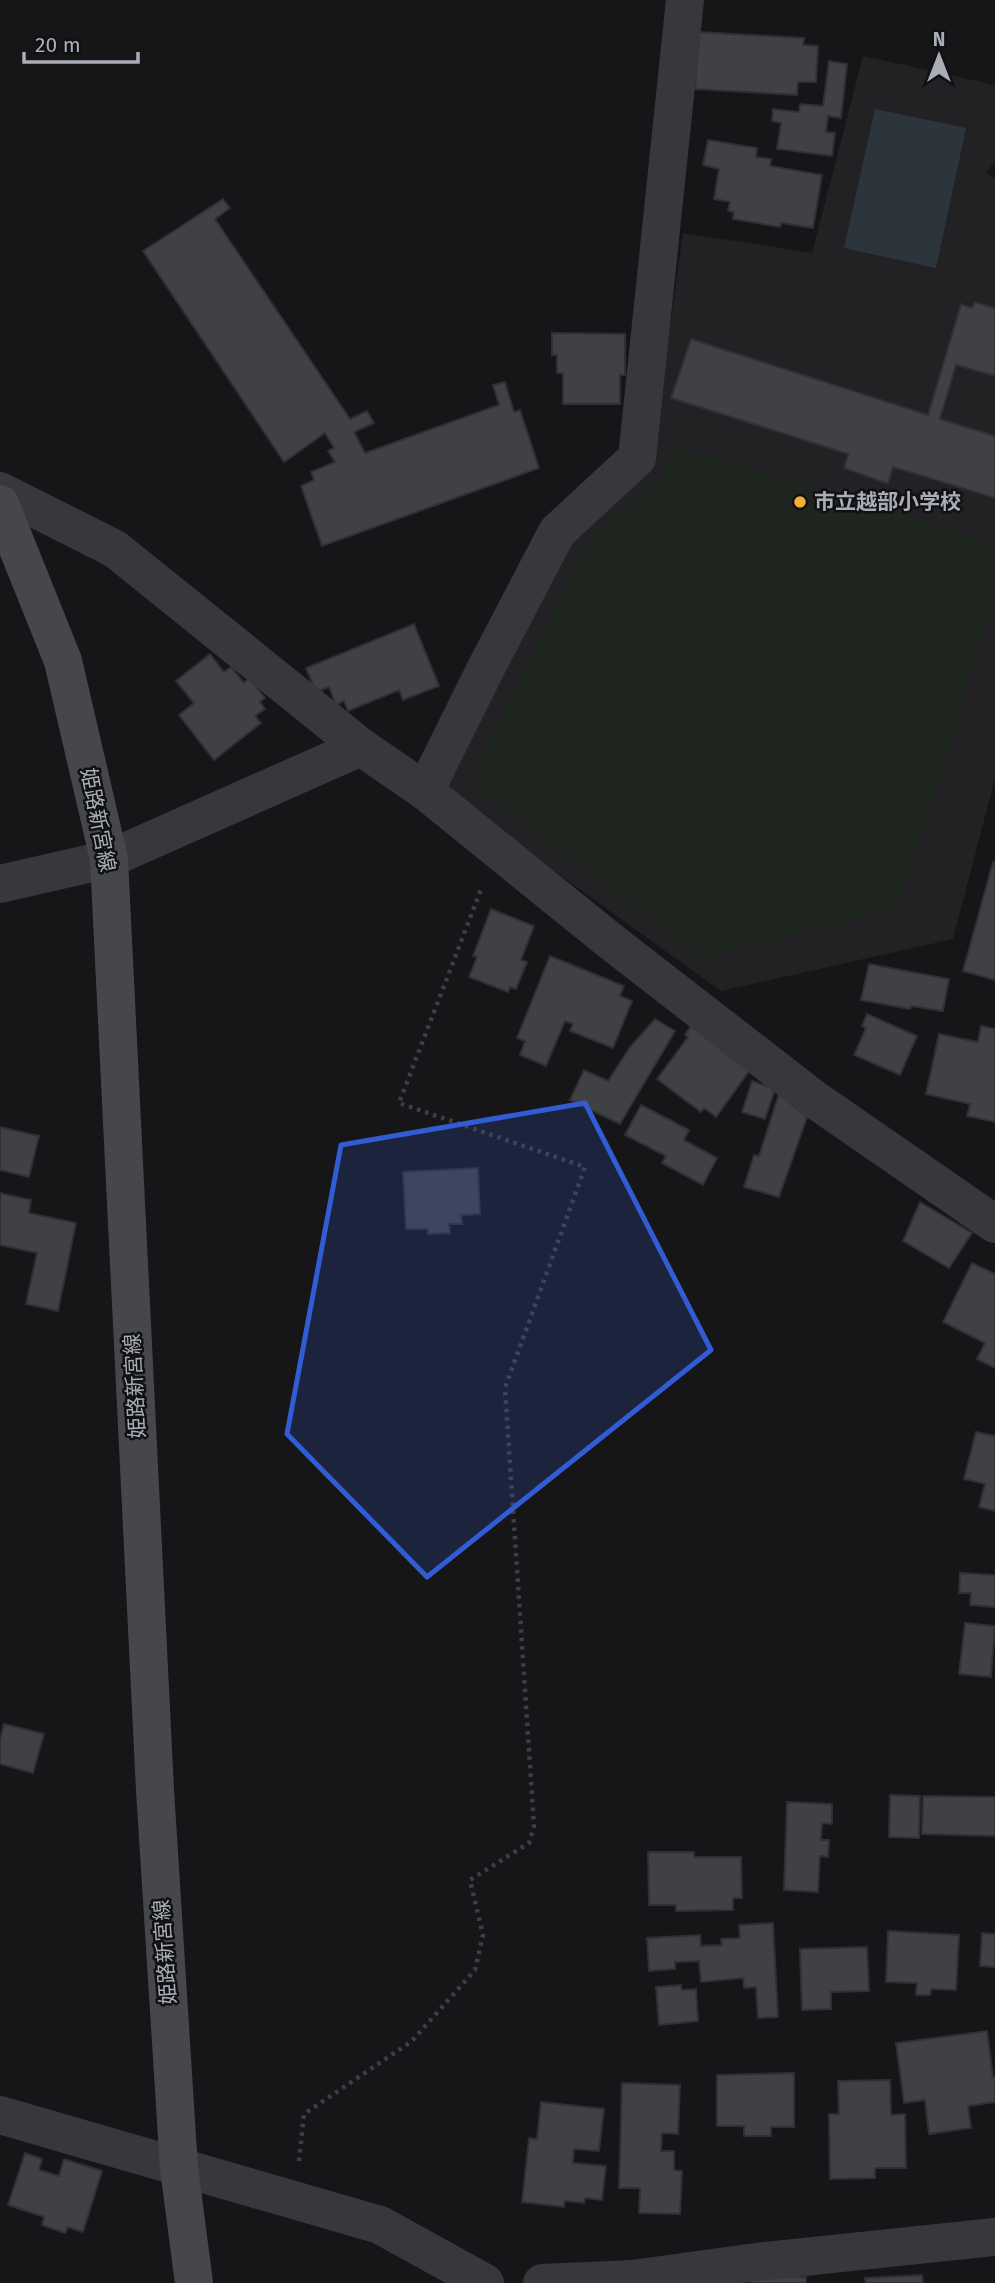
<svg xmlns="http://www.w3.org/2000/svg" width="995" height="2283" viewBox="0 0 995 2283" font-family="'Fira Sans','Noto Sans JP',sans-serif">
<rect width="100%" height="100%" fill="#161618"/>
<path fill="#222225" d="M 863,56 L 995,85 L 995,162 L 986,172 L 995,179 L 995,778 L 953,939 L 721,991 L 447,794 L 448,769 L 561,541 L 651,463 L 683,233 L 812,253 Z"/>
<path fill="#1e261f" d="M 676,447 L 995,542 L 995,600 L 897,909 L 703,957 L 471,783 L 585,542 L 660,477 Z"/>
<path fill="#2c353c" d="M 875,109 L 966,128 L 936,268 L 844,248 Z"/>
<g fill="#404145" stroke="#303034" stroke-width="2">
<path d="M 698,32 L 804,38 L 803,45 L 818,46 L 816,82 L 798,82 L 797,95 L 695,89 Z"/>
<path d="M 829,61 L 847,64 L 841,118 L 828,116 L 826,132 L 835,133 L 832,156 L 777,149 L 781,123 L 772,121 L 773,109 L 799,112 L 800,104 L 823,106 Z"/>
<path d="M 708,140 L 757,148 L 756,157 L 771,159 L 770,166 L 822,175 L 813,228 L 781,223 L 780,227 L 733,219 L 734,212 L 728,211 L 730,202 L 714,199 L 719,169 L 703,165 Z"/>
<path d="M 223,199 L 230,208 L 215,219 L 350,419 L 367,411 L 374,423 L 354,432 L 365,453 L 499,405 L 493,385 L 505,382 L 514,412 L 520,410 L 539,468 L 322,546 L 301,486 L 314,480 L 311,472 L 335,462 L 328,451 L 334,448 L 325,433 L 284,462 L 143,251 Z"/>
<path d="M 975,302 L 995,308 L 995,376 L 956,365 L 940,419 L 995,436 L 995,498 L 893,467 L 888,484 L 844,468 L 848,454 L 671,398 L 691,339 L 928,415 L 961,304 L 972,308 Z"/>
<path d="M 552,333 L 625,334 L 625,375 L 620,375 L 620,404 L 563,404 L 563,373 L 557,373 L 557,355 L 552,355 Z"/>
<path d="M 414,624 L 439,686 L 403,700 L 399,690 L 348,711 L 344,701 L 336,705 L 329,687 L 316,692 L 306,668 Z"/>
<path d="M 210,654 L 224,672 L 231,667 L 244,683 L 249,678 L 265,698 L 260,702 L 265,709 L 255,716 L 261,723 L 214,760 L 179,715 L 194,703 L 176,681 Z"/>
<path d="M 993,862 L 995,863 L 995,980 L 963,971 Z"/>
<path d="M 491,909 L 534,926 L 521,960 L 527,962 L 516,989 L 510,987 L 508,992 L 469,977 L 477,957 L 473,956 Z"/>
<path d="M 550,956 L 624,986 L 620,996 L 632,1001 L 613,1048 L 570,1031 L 573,1024 L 565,1021 L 546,1066 L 520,1055 L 525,1041 L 517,1038 Z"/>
<path d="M 869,964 L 949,979 L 943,1011 L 911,1006 L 910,1009 L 861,1000 Z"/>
<path d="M 867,1014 L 917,1036 L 900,1075 L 854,1055 L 866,1028 L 862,1026 Z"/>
<path d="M 655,1019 L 675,1031 L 620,1124 L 570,1100 L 584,1070 L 608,1081 L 630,1047 Z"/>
<path d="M 691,1026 L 750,1070 L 716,1117 L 704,1108 L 701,1112 L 657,1079 L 688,1037 L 685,1035 Z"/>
<path d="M 981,1026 L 995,1029 L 995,1122 L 967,1116 L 970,1104 L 926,1094 L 939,1034 L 978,1042 Z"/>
<path d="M 752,1081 L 775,1089 L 765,1119 L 742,1112 Z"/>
<path d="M 779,1094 L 807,1117 L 779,1197 L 744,1187 L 754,1155 L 759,1156 Z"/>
<path d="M 641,1105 L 689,1130 L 684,1140 L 717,1158 L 703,1185 L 662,1163 L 666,1156 L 625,1135 Z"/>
<path d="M 0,1127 L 39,1136 L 29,1177 L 0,1170 Z"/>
<path d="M 478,1168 L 480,1214 L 461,1215 L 462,1224 L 449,1224 L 450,1233 L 428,1234 L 428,1229 L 406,1229 L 403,1172 Z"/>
<path d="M 0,1193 L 31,1200 L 29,1213 L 76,1223 L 58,1311 L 26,1304 L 37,1253 L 0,1245 Z"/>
<path d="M 920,1202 L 972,1233 L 949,1268 L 903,1241 Z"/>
<path d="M 972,1263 L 995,1274 L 995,1368 L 977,1359 L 985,1343 L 943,1322 Z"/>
<path d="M 976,1432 L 995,1436 L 995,1511 L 979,1507 L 985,1484 L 964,1479 Z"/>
<path d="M 960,1573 L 995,1575 L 995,1607 L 970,1605 L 971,1593 L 959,1593 Z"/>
<path d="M 965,1623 L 995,1626 L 991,1677 L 959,1674 Z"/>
<path d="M 4,1724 L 44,1734 L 33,1773 L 0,1764 L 0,1740 Z"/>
<path d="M 890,1795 L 920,1796 L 919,1838 L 889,1837 Z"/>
<path d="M 923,1796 L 995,1797 L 995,1836 L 922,1834 Z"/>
<path d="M 787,1802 L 832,1804 L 832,1824 L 822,1823 L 821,1840 L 829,1840 L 828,1857 L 820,1856 L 818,1892 L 784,1890 Z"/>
<path d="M 648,1852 L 694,1852 L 694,1857 L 741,1857 L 742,1898 L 733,1898 L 733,1910 L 676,1911 L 676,1905 L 649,1905 Z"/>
<path d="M 773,1923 L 778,2017 L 758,2018 L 756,1987 L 744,1988 L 743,1978 L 701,1982 L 699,1961 L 675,1962 L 675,1969 L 649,1971 L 647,1938 L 700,1935 L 701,1946 L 722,1945 L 721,1939 L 740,1938 L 739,1925 Z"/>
<path d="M 888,1931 L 959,1935 L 956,1990 L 931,1989 L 930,1995 L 916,1995 L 917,1983 L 886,1982 Z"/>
<path d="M 982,1933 L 995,1934 L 995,1967 L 980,1966 Z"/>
<path d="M 867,1947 L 869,1991 L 831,1992 L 831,2009 L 802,2010 L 800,1949 Z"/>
<path d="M 681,1985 L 682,1990 L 696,1989 L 698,2021 L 659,2025 L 656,1987 Z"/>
<path d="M 987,2031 L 993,2077 L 995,2077 L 995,2102 L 968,2106 L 971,2128 L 929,2134 L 925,2100 L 904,2103 L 896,2043 Z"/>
<path d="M 794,2073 L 794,2127 L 771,2127 L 771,2136 L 744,2136 L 744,2126 L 717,2126 L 717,2075 Z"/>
<path d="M 890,2080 L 891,2115 L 905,2114 L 906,2168 L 875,2168 L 875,2178 L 830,2179 L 829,2114 L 839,2114 L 838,2081 Z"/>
<path d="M 622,2083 L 680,2085 L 678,2134 L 662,2133 L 661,2151 L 674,2151 L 674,2170 L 682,2171 L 680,2214 L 639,2213 L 640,2188 L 619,2188 Z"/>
<path d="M 541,2102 L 604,2109 L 599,2151 L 574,2149 L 573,2163 L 606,2166 L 602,2200 L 585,2198 L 584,2203 L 565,2201 L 564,2207 L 522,2202 L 529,2138 L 537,2139 Z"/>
<path d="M 25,2153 L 42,2159 L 39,2170 L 59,2176 L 64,2159 L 102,2171 L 83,2232 L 68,2227 L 65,2233 L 42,2225 L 44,2217 L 8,2205 Z"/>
<path d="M 752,2275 L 806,2277 L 806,2283 L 751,2283 Z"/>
<path d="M 922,2275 L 923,2283 L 866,2283 L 865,2278 Z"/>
</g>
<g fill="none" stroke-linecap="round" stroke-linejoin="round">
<path stroke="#3d3f44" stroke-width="4.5" stroke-dasharray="3.5 5" stroke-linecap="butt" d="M 299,2161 L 304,2114 L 412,2041 L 475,1970 L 483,1935 L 470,1880 L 529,1843 L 534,1826 L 505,1388 L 585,1167 L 399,1103 L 482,887"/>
<g stroke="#37383d" stroke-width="38">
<path d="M 0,491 L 115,549 L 361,747 L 425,791 L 609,940 L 814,1099 L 995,1224"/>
<path d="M 425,791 L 486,668 L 557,532 L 637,458 L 685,0"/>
<path d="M 0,884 L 109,859 L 361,747"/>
<path d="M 0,2115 L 380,2225 L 485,2283"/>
<path d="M 542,2283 L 632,2279 L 756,2262 L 995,2237"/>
</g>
<path stroke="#45474d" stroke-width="38" d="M 0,504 L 63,661 L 109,859 L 155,1790 L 179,2168 L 194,2283"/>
</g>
<path fill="#325cd3" fill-opacity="0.2" stroke="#325cd3" stroke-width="5" stroke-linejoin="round" d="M 585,1103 L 711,1350 L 427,1577 L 287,1434 L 341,1145 Z"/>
<circle fill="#f2b134" stroke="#111113" stroke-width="2.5" cx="800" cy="502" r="7"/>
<g text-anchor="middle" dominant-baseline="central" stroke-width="5" stroke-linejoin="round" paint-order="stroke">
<g font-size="21" font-weight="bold" fill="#a8adb8" stroke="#111113" text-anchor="start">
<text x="814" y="502">市立越部小学校</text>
</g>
<g font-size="21" fill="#a8adb8" stroke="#111113">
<text transform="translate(98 820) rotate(79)">姫路新宮線</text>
<text transform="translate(135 1386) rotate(-93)">姫路新宮線</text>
<text transform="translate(165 1952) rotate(-94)">姫路新宮線</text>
</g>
</g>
<g transform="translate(939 56)" stroke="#111113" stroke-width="5" paint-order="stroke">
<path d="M0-5L12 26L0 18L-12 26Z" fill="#a8adb8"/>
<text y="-10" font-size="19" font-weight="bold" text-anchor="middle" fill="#a8adb8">N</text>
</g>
<path d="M24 52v10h114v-10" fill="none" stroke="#a8adb8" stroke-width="3.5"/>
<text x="35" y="52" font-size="21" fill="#a8adb8" stroke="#111113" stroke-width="5" paint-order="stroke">20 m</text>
</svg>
